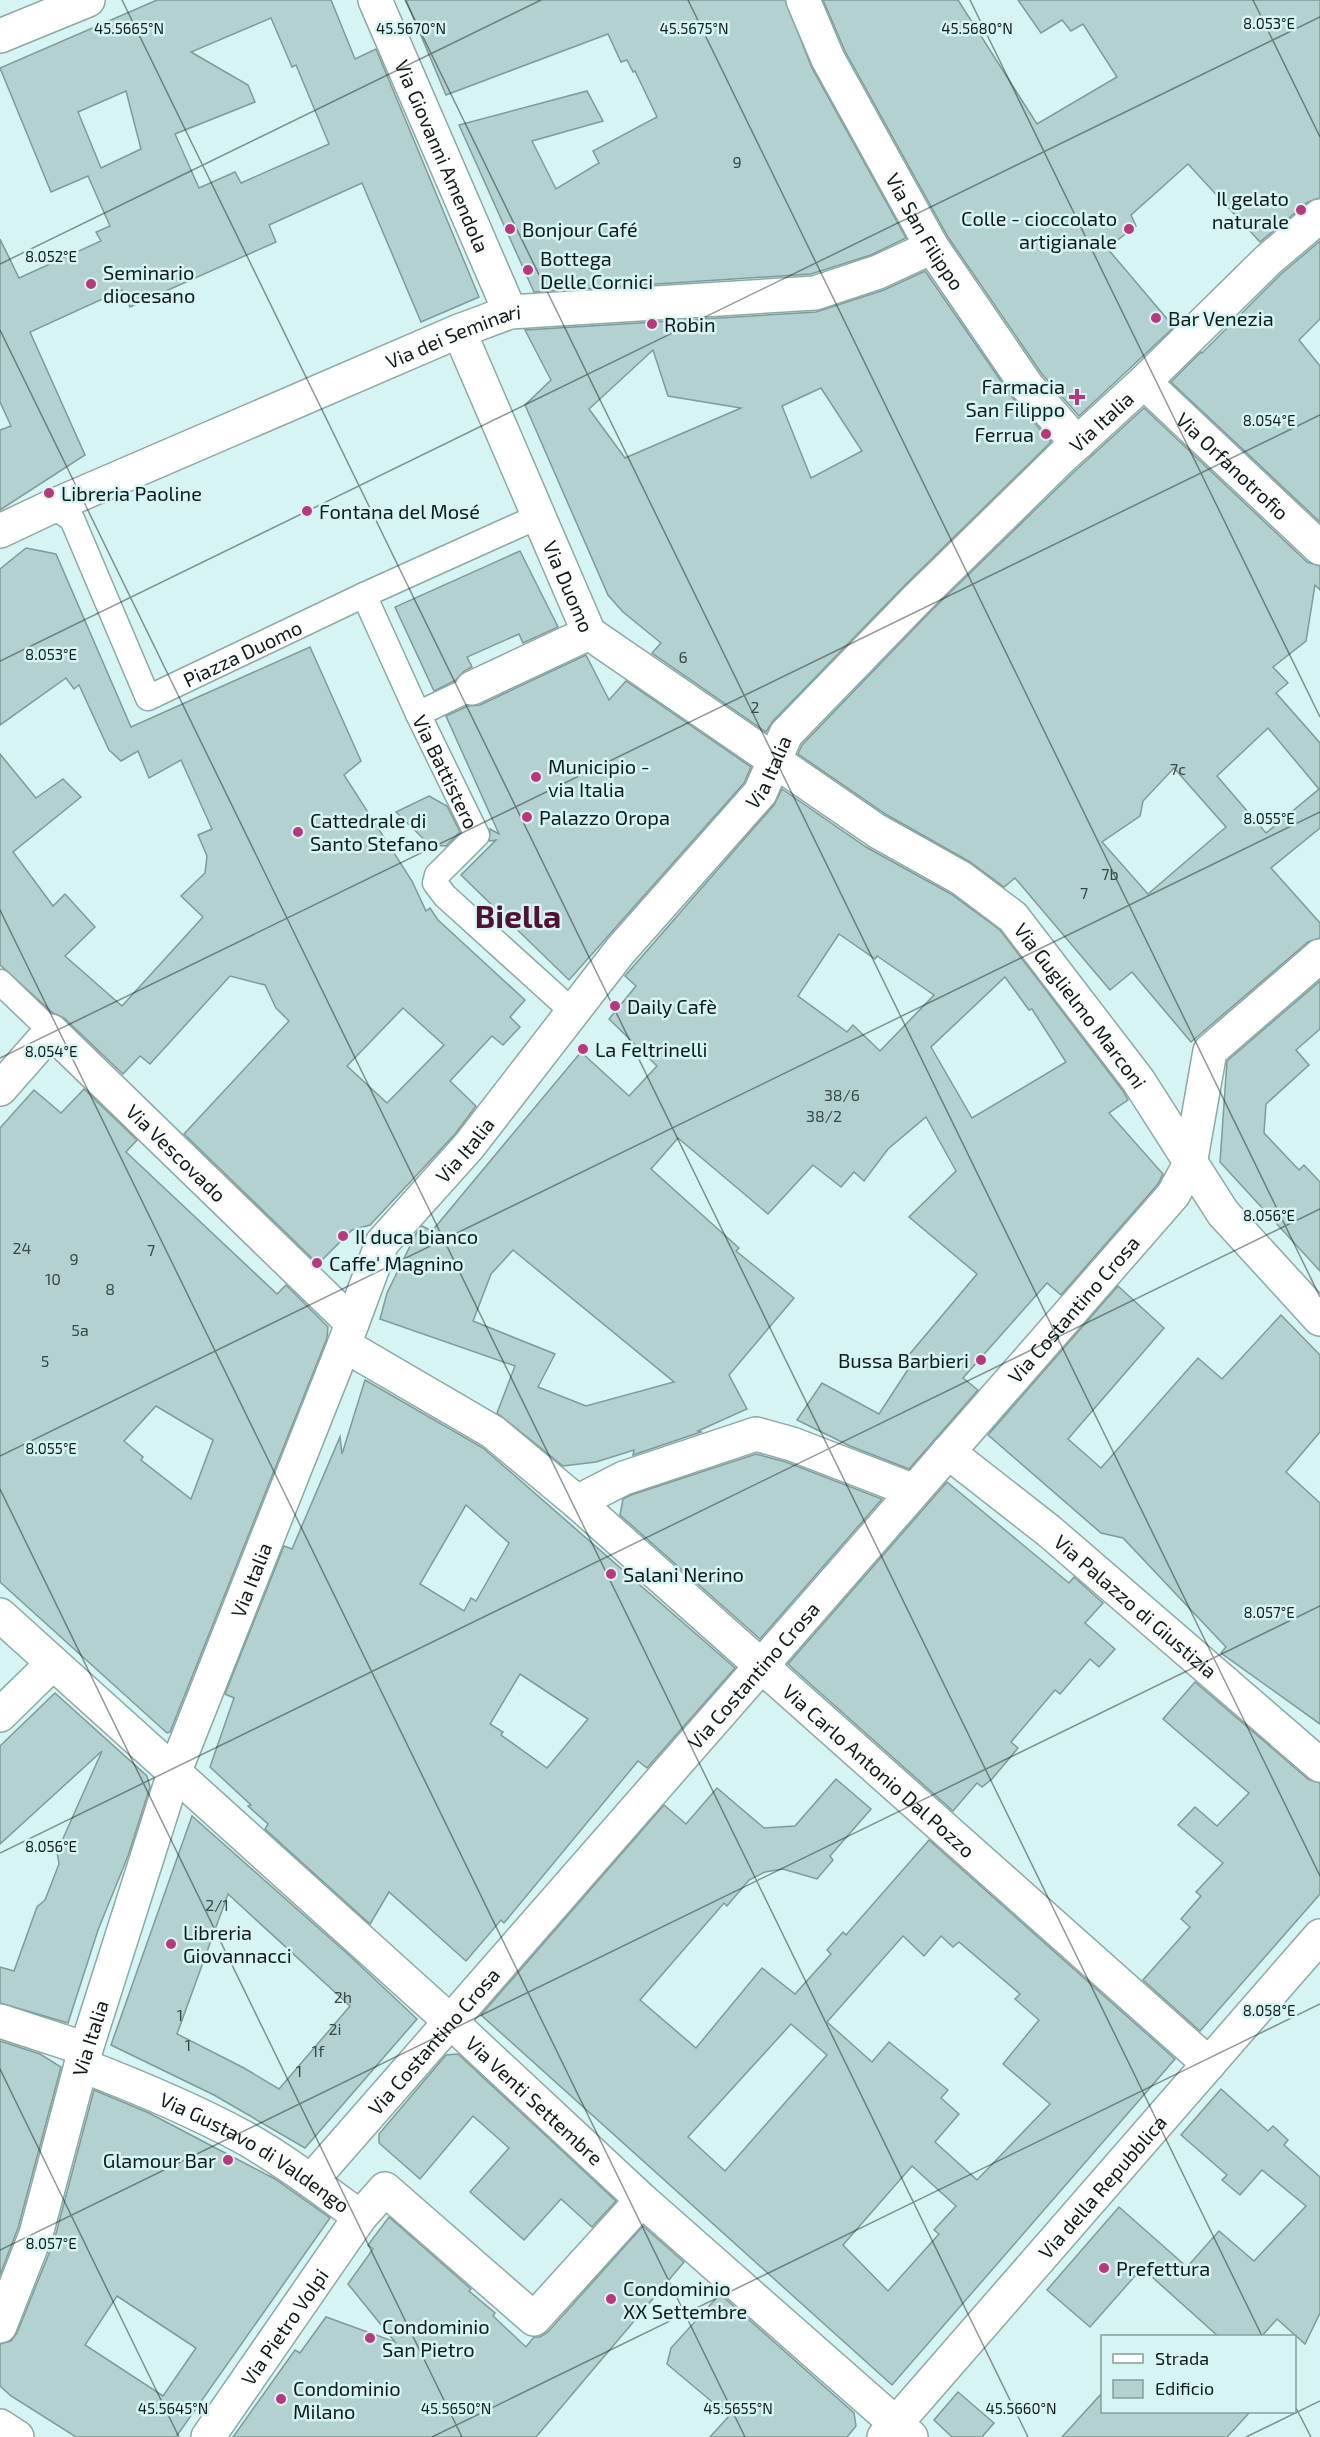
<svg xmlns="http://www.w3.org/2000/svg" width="1320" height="2437" viewBox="0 0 1320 2437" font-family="'Exo 2',sans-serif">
<rect width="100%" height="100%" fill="#d6f4f3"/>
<g fill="#b4d1d1" stroke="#7e9a99" stroke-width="1.5" fill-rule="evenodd">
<path d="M 157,0 L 331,0 L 355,59 L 376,49 L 479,297 L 421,322 L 362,183 L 269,225 L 276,242 L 130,307 L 122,290 L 30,332 L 85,455 L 0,510 L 0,430 L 11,426 L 0,402 L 0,239 L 19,278 L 101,241 L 96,232 L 110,226 L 88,176 L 51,192 L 0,68 ZM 271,18 L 292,67 L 296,65 L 329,144 L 241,183 L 235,172 L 199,188 L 175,134 L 255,102 L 248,85 L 191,52 ZM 126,91 L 141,149 L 101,168 L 78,112 Z"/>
<path d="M 406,0 L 785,0 L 812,68 L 906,238 L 871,255 L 811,274 L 534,292 L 459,125 L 587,91 L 603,121 L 532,141 L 556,189 L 599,163 L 593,151 L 657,117 L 635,71 L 633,72 L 627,60 L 621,62 L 608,34 L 446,95 Z"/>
<path d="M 823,0 L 958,0 L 1037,124 L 1117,77 L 1083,24 L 1071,31 L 1062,20 L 1041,33 L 1018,0 L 1320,0 L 1320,198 L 1308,202 L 1260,242 L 1188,164 L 1131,215 L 1136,226 L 1107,248 L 1174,327 L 1079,416 L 1042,374 L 948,237 L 845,51 Z"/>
<path d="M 1320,241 L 1320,319 L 1299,340 L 1320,366 L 1320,522 L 1171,382 L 1201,352 L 1202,353 L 1281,274 Z"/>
<path d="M 925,271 L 1012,397 L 1051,442 L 905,585 L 773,721 L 766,732 L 652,653 L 661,643 L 623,612 L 608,595 L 525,405 L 551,380 L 525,330 L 816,312 L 884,290 ZM 653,350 L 668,396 L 741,408 L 625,458 L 589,409 ZM 821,388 L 862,451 L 811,478 L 782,406 Z"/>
<path d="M 1144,408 L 1307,562 L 1320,566 L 1320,590 L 1315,585 L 1306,641 L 1273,667 L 1288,683 L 1276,693 L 1320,743 L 1320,828 L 1271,868 L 1320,923 L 1320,938 L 1308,942 L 1191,1042 L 1132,972 L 1110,990 L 1015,878 L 1004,887 L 970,862 L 887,815 L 798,754 L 802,745 L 931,611 L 1075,471 ZM 1268,728 L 1319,789 L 1266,833 L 1217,776 ZM 1174,768 L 1226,827 L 1148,894 L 1102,842 L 1140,816 L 1143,801 Z"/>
<path d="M 26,548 L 56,554 L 131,727 L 310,647 L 361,761 L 344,775 L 412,881 L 426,911 L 430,908 L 438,920 L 525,1000 L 510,1017 L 520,1027 L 503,1045 L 492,1036 L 450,1081 L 476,1106 L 455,1134 L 370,1225 L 352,1230 L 318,1264 L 184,1134 L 289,1021 L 276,1008 L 265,985 L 230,976 L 150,1064 L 140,1056 L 123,1074 L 64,1018 L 53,1013 L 0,965 L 0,754 L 36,798 L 63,779 L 81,797 L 13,852 L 53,906 L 65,894 L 95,927 L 65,956 L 122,1006 L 203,917 L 181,896 L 205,873 L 207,856 L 198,835 L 212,829 L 181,760 L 149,778 L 138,751 L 121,761 L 109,750 L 79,685 L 74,689 L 66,678 L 0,725 L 0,569 ZM 403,1008 L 444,1045 L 387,1103 L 347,1066 Z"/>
<path d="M 520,551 L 558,627 L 523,643 L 519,634 L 467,657 L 472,667 L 464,671 L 456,680 L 434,691 L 395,607 Z"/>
<path d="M 586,655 L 609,700 L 626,681 L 751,767 L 744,783 L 569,980 L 461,875 L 496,840 L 489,841 L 490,829 L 499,834 L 446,716 L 468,706 L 480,705 Z"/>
<path d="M 782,789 L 866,847 L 951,894 L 1000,930 L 1123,1091 L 1128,1100 L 1109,1113 L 1163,1174 L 1158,1184 L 1061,1295 L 1047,1283 L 963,1378 L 978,1390 L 909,1469 L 850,1446 L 797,1420 L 822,1383 L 879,1414 L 909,1368 L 903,1362 L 977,1274 L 909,1217 L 956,1171 L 926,1117 L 888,1149 L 864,1181 L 854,1172 L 841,1187 L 813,1165 L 768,1214 L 678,1138 L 651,1169 L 739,1248 L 736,1251 L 794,1298 L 729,1375 L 747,1409 L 698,1431 L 701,1432 L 633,1455 L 634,1450 L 596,1462 L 563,1466 L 497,1413 L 515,1366 L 380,1319 L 387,1293 L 417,1232 L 422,1226 L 432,1231 L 581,1052 L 629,1096 L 657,1066 L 609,1019 L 636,986 L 625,976 L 774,805 ZM 839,934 L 875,959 L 877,956 L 934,995 L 880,1051 L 853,1025 L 847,1032 L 798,996 ZM 1005,977 L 1029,1010 L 1032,1009 L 1066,1062 L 972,1118 L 931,1047 ZM 513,1250 L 674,1382 L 586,1406 L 538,1387 L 555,1354 L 473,1321 L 491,1274 Z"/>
<path d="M 429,796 L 447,806 L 460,832 L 446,846 L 430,845 L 396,812 Z"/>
<path d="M 1320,981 L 1320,1029 L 1296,1050 L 1309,1065 L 1266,1104 L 1264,1133 L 1299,1170 L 1304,1165 L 1320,1182 L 1320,1271 L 1220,1162 L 1227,1061 Z"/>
<path d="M 84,1089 L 137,1140 L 126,1152 L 277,1294 L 286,1285 L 328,1327 L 327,1338 L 170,1732 L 167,1733 L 0,1582 L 0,1128 L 34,1090 L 61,1113 ZM 156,1406 L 213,1440 L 191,1499 L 141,1460 L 143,1457 L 124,1441 Z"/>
<path d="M 1118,1286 L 1164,1328 L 1068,1439 L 1101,1468 L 1198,1358 L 1222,1379 L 1281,1315 L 1320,1355 L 1320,1432 L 1286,1472 L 1320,1503 L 1320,1724 L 1221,1653 L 1226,1647 L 1123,1538 L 1101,1533 L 988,1435 Z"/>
<path d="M 365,1380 L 483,1448 L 735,1668 L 647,1768 L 638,1761 L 504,1923 L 501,1920 L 466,1961 L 389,1892 L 370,1924 L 265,1829 L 268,1824 L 248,1806 L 251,1805 L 210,1767 L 234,1698 L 225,1694 L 284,1546 L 292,1549 L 340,1437 L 342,1454 ZM 466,1505 L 509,1543 L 476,1601 L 471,1598 L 464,1611 L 420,1584 ZM 520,1674 L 588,1719 L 547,1768 L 501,1735 L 503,1732 L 490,1724 Z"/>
<path d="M 756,1454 L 786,1462 L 882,1499 L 760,1639 L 620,1515 L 623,1499 L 631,1495 Z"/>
<path d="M 947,1482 L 1069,1583 L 1074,1577 L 1103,1603 L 1085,1623 L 1115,1649 L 1099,1667 L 1090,1659 L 1060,1694 L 1055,1690 L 1011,1742 L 1018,1748 L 992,1779 L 982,1787 L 977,1783 L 953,1811 L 788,1664 Z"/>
<path d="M 1195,1682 L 1308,1779 L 1320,1783 L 1320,1894 L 1200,2031 L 1143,1980 L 1190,1927 L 1181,1919 L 1201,1896 L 1196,1892 L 1223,1863 L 1178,1825 L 1195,1807 L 1217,1826 L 1249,1793 L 1163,1719 Z"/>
<path d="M 55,1693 L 147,1776 L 150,1787 L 128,1856 L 98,1930 L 68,2023 L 0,2003 L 0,1967 L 14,1971 L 37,1907 L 45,1900 L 59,1864 L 57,1852 L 102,1751 L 0,1844 L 0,1746 Z"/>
<path d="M 836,1779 L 871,1809 L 830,1856 L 833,1860 L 817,1879 L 783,1869 L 765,1872 L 749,1880 L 727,1906 L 724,1903 L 640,2000 L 696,2048 L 762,1968 L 795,1994 L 831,1954 L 827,1950 L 843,1932 L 846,1935 L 929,1840 L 1175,2059 L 892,2385 L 481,2015 L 664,1805 L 686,1824 L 717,1788 L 764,1828 L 795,1826 ZM 903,1936 L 924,1956 L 941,1936 L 953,1947 L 959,1942 L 1020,1994 L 1015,1999 L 1039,2020 L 1003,2064 L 1050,2104 L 977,2180 L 935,2142 L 959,2114 L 941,2098 L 948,2090 L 889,2042 L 872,2062 L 827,2022 ZM 791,2024 L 827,2055 L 725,2171 L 688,2137 ZM 912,2166 L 956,2206 L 934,2230 L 939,2234 L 888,2291 L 843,2245 Z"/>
<path d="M 192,1816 L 350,1956 L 417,2019 L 305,2148 L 214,2095 L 111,2045 ZM 228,1894 L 350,2006 L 279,2089 L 244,2068 L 177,2034 Z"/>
<path d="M 0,2041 L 40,2054 L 61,2067 L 18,2228 L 0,2275 Z"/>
<path d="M 458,2054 L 616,2201 L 592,2227 L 561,2199 L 524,2240 L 470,2192 L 509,2148 L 473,2116 L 420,2179 L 379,2143 L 379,2134 L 446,2055 Z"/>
<path d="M 1221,2089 L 1268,2131 L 1273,2126 L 1288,2140 L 1284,2145 L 1320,2177 L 1320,2313 L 1305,2344 L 1277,2319 L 1261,2337 L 1219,2337 L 1142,2268 L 1090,2327 L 1047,2290 L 1119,2207 L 1187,2267 L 1219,2231 L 1254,2261 L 1306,2206 L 1262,2170 L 1240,2195 L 1222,2180 L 1227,2175 L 1181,2135 Z"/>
<path d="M 94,2090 L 149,2113 L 275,2179 L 330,2218 L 176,2437 L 76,2437 L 11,2396 L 0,2386 L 0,2344 L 11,2341 L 17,2333 L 54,2241 ZM 117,2296 L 196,2348 L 163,2396 L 85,2345 Z"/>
<path d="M 389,2217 L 471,2289 L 469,2291 L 495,2313 L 493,2316 L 526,2347 L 534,2337 L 540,2337 L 548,2332 L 643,2226 L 684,2262 L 536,2437 L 233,2437 L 295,2350 L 300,2353 L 326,2317 L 395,2342 L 348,2284 L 373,2249 L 368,2245 Z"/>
<path d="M 720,2294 L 854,2413 L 856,2426 L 847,2437 L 710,2437 L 729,2416 L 667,2364 L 671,2348 Z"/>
<path d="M 958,2392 L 994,2423 L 982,2437 L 952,2437 L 934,2420 Z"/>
<path d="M 1102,2393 L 1102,2412 L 1250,2412 L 1227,2437 L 1062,2437 Z"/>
</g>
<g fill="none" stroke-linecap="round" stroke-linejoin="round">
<g stroke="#8ca8a8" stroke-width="27">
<g id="pedestrian">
<path id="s1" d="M 53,506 L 72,519 L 148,698 L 364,595 L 537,517"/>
<path d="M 364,595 L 418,714"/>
<path id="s2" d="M 472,688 L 418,714 L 477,835 L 437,875 L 435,883 L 445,896 L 573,1012"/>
<path d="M 0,982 L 51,1031"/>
</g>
</g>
<g stroke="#8ca8a8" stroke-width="36">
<g id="minor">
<path id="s3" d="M 375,0 L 510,312"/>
<path id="s4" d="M 803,0 L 828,59 L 932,247 L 1027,386 L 1069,434 L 1079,442"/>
<path d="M 0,36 L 88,0"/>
<path id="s5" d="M 459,331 L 589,633 L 877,831 L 961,878 L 1013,917 L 1138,1080 L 1223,1213 L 1320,1319"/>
<path id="s6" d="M 1144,382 L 1320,548"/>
<path id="s7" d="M 0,531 L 53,506 L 459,331 L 510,312 L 815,293 L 878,272 L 932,247"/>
<path d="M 472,688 L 589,633"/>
<path id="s8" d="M 0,1089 L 51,1031 L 352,1323"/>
<path id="s9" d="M 344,1345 L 493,1432 L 577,1502 L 1209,2064"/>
<path id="s10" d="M 948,1452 L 1049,1531 L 1320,1765"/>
<path d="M 577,1502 L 624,1478 L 756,1434 L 792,1444 L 914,1491"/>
<path id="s11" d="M 0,1615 L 451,2022 L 642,2200 L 911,2437"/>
<path d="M 0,1715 L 53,1663"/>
<path d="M 0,2021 L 86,2049"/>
<path id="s12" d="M 81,2065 C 136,2086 191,2109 243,2137 C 284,2160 322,2189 360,2217 L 385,2189 L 534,2319 L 642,2200"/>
<path id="s13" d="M 311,2181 L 1173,1195 L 1190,1164 L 1210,1051 L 1320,956"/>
<path id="s14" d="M 0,2326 L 36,2234 L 81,2065 L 174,1773 L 344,1345 L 382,1243 L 469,1146 L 620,951 L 760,793 L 786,734 L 918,598 L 1062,457 L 1144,382 L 1268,260 L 1320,216"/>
<path d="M 0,2426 L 17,2437"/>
<path id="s15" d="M 208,2437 L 360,2217"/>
</g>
</g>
<g stroke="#8ca8a8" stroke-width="36">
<g id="tertiary">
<path id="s16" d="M 884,2437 L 1320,1936"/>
</g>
</g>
<use href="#pedestrian" stroke="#fff" stroke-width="24"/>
<use href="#minor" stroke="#fff" stroke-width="33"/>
<use href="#tertiary" stroke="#fff" stroke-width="33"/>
</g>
<path fill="none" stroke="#0f1a1a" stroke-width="1.5" stroke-opacity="0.45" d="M 122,0 L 1262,2336M 405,0 L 1320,1876M 688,0 L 1320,1297M 970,0 L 1320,717M 1253,0 L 1320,137M 0,264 L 541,0M 0,330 L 1028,2437M 0,661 L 1320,17M 0,910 L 745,2437M 0,1058 L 1320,415M 0,1456 L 1320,812M 0,1489 L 462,2437M 0,1853 L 1320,1209M 0,2069 L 179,2437M 0,2250 L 1320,1606M 1294,2404 L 1311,2437M 432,2437 L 1320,2004M 1246,2437 L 1320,2401"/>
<g fill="#ba377d" stroke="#d6f4f3" stroke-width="2">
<circle cx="1301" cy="210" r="6"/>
<circle cx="510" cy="229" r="6"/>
<circle cx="1129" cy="229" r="6"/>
<circle cx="528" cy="270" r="6"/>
<circle cx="91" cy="284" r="6"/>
<circle cx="1156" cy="318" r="6"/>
<circle cx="652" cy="324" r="6"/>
<path d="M1074 388h6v6h6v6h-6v6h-6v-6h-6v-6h6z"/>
<circle cx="1046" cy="434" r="6"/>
<circle cx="49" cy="493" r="6"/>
<circle cx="307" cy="511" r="6"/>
<circle cx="536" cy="777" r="6"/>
<circle cx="527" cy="817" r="6"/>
<circle cx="298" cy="832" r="6"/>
<circle cx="615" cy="1006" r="6"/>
<circle cx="583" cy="1049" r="6"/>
<circle cx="343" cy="1236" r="6"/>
<circle cx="317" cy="1263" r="6"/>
<circle cx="981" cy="1360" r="6"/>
<circle cx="611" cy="1574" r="6"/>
<circle cx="171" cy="1944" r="6"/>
<circle cx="228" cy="2160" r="6"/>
<circle cx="1104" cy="2268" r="6"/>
<circle cx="611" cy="2299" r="6"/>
<circle cx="370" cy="2338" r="6"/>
<circle cx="281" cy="2399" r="6"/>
</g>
<g text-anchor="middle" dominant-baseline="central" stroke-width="5" stroke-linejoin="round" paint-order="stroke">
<g font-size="16" fill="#384848">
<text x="737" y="161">9</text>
<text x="683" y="656">6</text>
<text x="755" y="706">2</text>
<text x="1178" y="768">7c</text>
<text x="1110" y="873">7b</text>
<text x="1084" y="892">7</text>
<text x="842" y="1094">38/6</text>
<text x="824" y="1115">38/2</text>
<text x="22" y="1247">24</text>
<text x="151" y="1249">7</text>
<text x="74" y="1258">9</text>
<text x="53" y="1278">10</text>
<text x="110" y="1288">8</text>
<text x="80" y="1329">5a</text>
<text x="45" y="1360">5</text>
<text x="217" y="1904">2/1</text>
<text x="343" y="1996">2h</text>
<text x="180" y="2014">1</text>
<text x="335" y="2028">2i</text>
<text x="188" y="2044">1</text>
<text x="318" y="2050">1f</text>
<text x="299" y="2070">1</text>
</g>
<g font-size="20" fill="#0f1a1a" stroke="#d6f4f3">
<text stroke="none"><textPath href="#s3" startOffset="170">Via Giovanni Amendola</textPath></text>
<text stroke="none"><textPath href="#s4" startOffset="262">Via San Filippo</textPath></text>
<text stroke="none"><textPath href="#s7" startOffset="494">Via dei Seminari</textPath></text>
<text stroke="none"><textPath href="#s14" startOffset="2246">Via Italia</textPath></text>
<text stroke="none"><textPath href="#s6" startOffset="122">Via Orfanotrofio</textPath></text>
<text stroke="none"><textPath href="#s5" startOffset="278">Via Duomo</textPath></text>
<text stroke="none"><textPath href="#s1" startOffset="322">Piazza Duomo</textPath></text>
<text stroke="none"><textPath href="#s14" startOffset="1760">Via Italia</textPath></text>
<text stroke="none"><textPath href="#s2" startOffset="124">Via Battistero</textPath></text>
<text stroke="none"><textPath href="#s5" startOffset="951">Via Guglielmo Marconi</textPath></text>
<text stroke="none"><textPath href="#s14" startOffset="1274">Via Italia</textPath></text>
<text stroke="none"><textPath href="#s8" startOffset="252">Via Vescovado</textPath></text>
<text stroke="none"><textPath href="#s13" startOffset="1158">Via Costantino Crosa</textPath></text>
<text stroke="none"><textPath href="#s14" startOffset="788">Via Italia</textPath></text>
<text stroke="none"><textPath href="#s10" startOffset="243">Via Palazzo di Giustizia</textPath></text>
<text stroke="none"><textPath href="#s13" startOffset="672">Via Costantino Crosa</textPath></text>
<text stroke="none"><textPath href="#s9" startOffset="686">Via Carlo Antonio Dal Pozzo</textPath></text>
<text stroke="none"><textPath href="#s14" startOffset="302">Via Italia</textPath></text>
<text stroke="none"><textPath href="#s13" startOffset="186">Via Costantino Crosa</textPath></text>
<text stroke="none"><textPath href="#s11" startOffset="722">Via Venti Settembre</textPath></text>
<text stroke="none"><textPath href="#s12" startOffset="195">Via Gustavo di Valdengo</textPath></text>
<text stroke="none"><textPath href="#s16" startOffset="332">Via della Repubblica</textPath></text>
<text stroke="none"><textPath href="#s15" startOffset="134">Via Pietro Volpi</textPath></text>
</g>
<g font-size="20" fill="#0f1a1a" stroke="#d6f4f3" text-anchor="start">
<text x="1289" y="198" text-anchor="end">Il gelato<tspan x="1289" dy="23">naturale</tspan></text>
<text x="1117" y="218" text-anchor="end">Colle - cioccolato<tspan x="1117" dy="23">artigianale</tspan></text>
<text x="522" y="229">Bonjour Café</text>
<text x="540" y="258">Bottega<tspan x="540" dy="23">Delle Cornici</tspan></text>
<text x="103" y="272">Seminario<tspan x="103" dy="23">diocesano</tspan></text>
<text x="1168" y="318">Bar Venezia</text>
<text x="664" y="324">Robin</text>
<text x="1065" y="386" text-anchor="end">Farmacia<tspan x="1065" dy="23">San Filippo</tspan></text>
<text x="1034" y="434" text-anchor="end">Ferrua</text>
<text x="61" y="493">Libreria Paoline</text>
<text x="319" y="511">Fontana del Mosé</text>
<text x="548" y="766">Municipio -<tspan x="548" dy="23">via Italia</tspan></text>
<text x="539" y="817">Palazzo Oropa</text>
<text x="310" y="820">Cattedrale di<tspan x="310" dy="23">Santo Stefano</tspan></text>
<text x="627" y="1006">Daily Cafè</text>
<text x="595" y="1049">La Feltrinelli</text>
<text x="355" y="1236">Il duca bianco</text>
<text x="329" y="1263">Caffe' Magnino</text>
<text x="969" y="1360" text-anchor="end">Bussa Barbieri</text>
<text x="623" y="1574">Salani Nerino</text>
<text x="183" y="1932">Libreria<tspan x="183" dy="23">Giovannacci</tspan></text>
<text x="216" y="2160" text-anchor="end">Glamour Bar</text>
<text x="1116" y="2268">Prefettura</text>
<text x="623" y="2288">Condominio<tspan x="623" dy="23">XX Settembre</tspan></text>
<text x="382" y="2326">Condominio<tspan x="382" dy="23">San Pietro</tspan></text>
<text x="293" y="2388">Condominio<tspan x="293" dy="23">Milano</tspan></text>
</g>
<g font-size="32" font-weight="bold" fill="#501133" stroke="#d6f4f3">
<text x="518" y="915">Biella</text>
</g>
</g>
<g font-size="15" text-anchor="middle" fill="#0f1a1a" stroke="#d6f4f3" stroke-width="5" stroke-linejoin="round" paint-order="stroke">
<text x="1269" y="29">8.053°E</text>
<text x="129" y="34">45.5665°N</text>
<text x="411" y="34">45.5670°N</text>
<text x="694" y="34">45.5675°N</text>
<text x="977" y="34">45.5680°N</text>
<text x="51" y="262">8.052°E</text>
<text x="1269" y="426">8.054°E</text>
<text x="51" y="660">8.053°E</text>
<text x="1269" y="824">8.055°E</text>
<text x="51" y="1057">8.054°E</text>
<text x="1269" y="1221">8.056°E</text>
<text x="51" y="1454">8.055°E</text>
<text x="1269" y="1618">8.057°E</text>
<text x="51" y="1852">8.056°E</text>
<text x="1269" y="2016">8.058°E</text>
<text x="51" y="2249">8.057°E</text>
<text x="173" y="2414">45.5645°N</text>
<text x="456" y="2414">45.5650°N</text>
<text x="738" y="2414">45.5655°N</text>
<text x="1021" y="2414">45.5660°N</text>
</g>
<rect x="1101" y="2335" width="195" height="78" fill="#d6f4f3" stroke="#869d9c" stroke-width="1.5"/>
<rect x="1113" y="2354" width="30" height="9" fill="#ffffff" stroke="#869d9c" stroke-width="1.5"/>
<text x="1155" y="2365" font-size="18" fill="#0f1a1a">Strada</text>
<rect x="1113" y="2380" width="30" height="18" fill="#b4d1d1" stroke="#869d9c" stroke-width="1.5"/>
<text x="1155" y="2395" font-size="18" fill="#0f1a1a">Edificio</text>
</svg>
